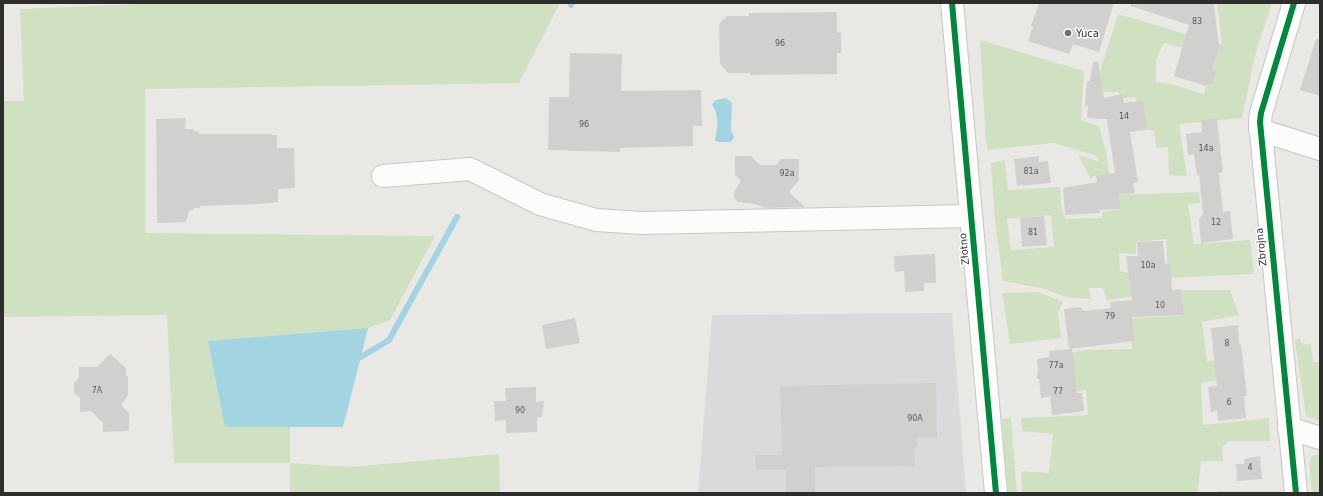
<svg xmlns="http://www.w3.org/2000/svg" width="1323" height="496" viewBox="0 0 1323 496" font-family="'DejaVu Sans',sans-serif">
<rect width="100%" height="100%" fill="#eae8e5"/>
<path fill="#dbd9db" d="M 952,313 L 966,493 L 698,493 L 712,315 Z"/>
<g fill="#d0e1c2" fill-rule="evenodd">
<path d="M 167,3 L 560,3 L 519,83 L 145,89 L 145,233 L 435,236 L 390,320 L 368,328 L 208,341 L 225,427 L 290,427 L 290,463 L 350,467 L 499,454 L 500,493 L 290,493 L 290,463 L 174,463 L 167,315 L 3,317 L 3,101 L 24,101 L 20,9 Z"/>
<path d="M 1217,3 L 1272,3 L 1255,55 L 1242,118 L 1179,124 L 1187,176 L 1169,175 L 1168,147 L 1157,148 L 1154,131 L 1143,129 L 1135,97 L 1120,99 L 1119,92 L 1099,92 L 1099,75 L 1118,14 L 1222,45 ZM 1164,43 L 1216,57 L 1212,69 L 1217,71 L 1212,85 L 1207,84 L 1204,94 L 1172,84 L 1156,82 L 1156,59 Z"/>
<path d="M 980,40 L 1084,71 L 1081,120 L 1099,126 L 1106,152 L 1110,177 L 1094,176 L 1091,179 L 1078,155 L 1097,161 L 1099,159 L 1094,155 L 1054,143 L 988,150 L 986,140 Z"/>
<path d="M 1005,160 L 1008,190 L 1060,187 L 1061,204 L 1065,219 L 1102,218 L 1102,212 L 1121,209 L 1119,195 L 1199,192 L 1200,203 L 1188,204 L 1194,244 L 1250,240 L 1254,274 L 1168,278 L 1166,239 L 1136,242 L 1136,254 L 1119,253 L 1120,271 L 1134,275 L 1138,296 L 1107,300 L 1103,288 L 1089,288 L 1091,299 L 1066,297 L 1041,288 L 1003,281 L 995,220 L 991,163 ZM 1051,215 L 1054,247 L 1011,250 L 1007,219 Z"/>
<path d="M 1178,290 L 1230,290 L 1239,315 L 1202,322 L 1207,361 L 1219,360 L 1226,379 L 1201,383 L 1203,425 L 1269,418 L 1270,441 L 1230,441 L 1222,447 L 1223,461 L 1201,461 L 1198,489 L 1196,493 L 1022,493 L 1021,471 L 1049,473 L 1053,434 L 1022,431 L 1021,418 L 1088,415 L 1086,390 L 1068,393 L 1068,353 L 1086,350 L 1132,349 L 1130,318 L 1179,316 Z"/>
<path d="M 1038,292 L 1063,302 L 1058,313 L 1061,338 L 1010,344 L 1002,293 Z"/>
<path d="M 1300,338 L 1302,345 L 1311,343 L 1313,362 L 1320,362 L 1320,421 L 1306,416 L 1295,340 Z"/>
<path d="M 1011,418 L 1017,493 L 1007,493 L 1002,419 Z"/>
<path d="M 1320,454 L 1320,493 L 1312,493 L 1309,464 L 1312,456 Z"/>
<path d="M 1217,491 L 1281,491 L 1281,493 L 1218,493 Z"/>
</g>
<g fill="#a2d4e2">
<path d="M 726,98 L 732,103 L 731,130 L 734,137 L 731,142 L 718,142 L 715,140 C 718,127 719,116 712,104 L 716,100 Z"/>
<path d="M 368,328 L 343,427 L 225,427 L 208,341 Z"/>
</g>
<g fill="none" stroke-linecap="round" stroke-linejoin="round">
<g stroke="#a2d4e2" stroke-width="6">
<path d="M 571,5 L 572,3"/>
<path d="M 361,357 L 389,340 L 457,217"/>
</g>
</g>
<g fill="#d2d0ce">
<path d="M 1039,3 L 1114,3 L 1099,52 L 1073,44 L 1069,54 L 1028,41 L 1033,27 L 1031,26 Z"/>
<path d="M 1131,3 L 1214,3 L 1219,48 L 1212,69 L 1217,70 L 1212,85 L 1207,84 L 1206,86 L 1174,76 L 1189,25 L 1131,6 Z"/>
<path d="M 837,12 L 837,33 L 841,32 L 841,53 L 837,53 L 837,74 L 750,75 L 750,73 L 728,73 L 720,64 L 719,24 L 727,16 L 749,16 L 749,13 Z"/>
<path d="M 1316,39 L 1320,40 L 1320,96 L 1300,90 Z"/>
<path d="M 570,53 L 622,54 L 621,91 L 701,90 L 702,126 L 693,126 L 693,146 L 620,148 L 620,152 L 548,150 L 549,97 L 569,97 Z"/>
<path d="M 1093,62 L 1098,62 L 1104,98 L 1122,94 L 1124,103 L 1143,101 L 1147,130 L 1130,132 L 1138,182 L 1133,183 L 1135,193 L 1119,195 L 1121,209 L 1099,210 L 1100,213 L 1065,215 L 1063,188 L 1097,182 L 1096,176 L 1115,173 L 1107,119 L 1087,118 L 1088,106 L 1085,106 L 1087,81 L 1090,81 Z"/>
<path d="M 186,118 L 185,129 L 193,129 L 194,131 L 199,132 L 199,134 L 272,134 L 272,135 L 277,135 L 277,148 L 294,148 L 295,188 L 278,189 L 278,202 L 259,204 L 200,206 L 200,208 L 194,208 L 194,210 L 189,210 L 186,222 L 157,223 L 156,119 Z"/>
<path d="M 1217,118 L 1223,172 L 1219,173 L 1223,212 L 1230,211 L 1233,239 L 1201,243 L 1199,220 L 1203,214 L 1199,175 L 1197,176 L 1194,154 L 1188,155 L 1186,134 L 1202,132 L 1201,120 Z"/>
<path d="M 735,156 L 751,156 L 760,165 L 776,165 L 781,159 L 799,159 L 799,180 L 789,192 L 805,207 L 765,208 L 755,204 L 738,202 L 734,198 L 734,192 L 741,181 L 735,175 Z"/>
<path d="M 1039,156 L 1039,162 L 1048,161 L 1051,183 L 1017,186 L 1014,159 Z"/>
<path d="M 1044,216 L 1047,245 L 1022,247 L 1020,218 Z"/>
<path d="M 1163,241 L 1165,264 L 1170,263 L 1172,290 L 1181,289 L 1184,315 L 1132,317 L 1135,341 L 1069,349 L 1064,309 L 1080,307 L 1084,311 L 1111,308 L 1110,302 L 1132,300 L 1126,256 L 1138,256 L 1137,242 Z"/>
<path d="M 935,254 L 936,283 L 924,283 L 924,291 L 905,292 L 904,271 L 895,272 L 894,256 Z"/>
<path d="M 575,318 L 580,343 L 546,349 L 542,325 Z"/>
<path d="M 1238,325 L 1239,344 L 1241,344 L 1247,396 L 1244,396 L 1246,418 L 1218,421 L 1217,411 L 1211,412 L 1208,387 L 1217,386 L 1211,328 Z"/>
<path d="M 1072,349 L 1077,393 L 1082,393 L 1084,411 L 1052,415 L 1050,396 L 1041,398 L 1039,379 L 1037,379 L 1038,370 L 1037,359 L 1049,357 L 1049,351 Z"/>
<path d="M 110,354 L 126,368 L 126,375 L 128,377 L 128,395 L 121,405 L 129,413 L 129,431 L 103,432 L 103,423 L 91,411 L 80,412 L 80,398 L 74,393 L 74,383 L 79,378 L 79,367 L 97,367 Z"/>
<path d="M 936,383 L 937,437 L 917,438 L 917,447 L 914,447 L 915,466 L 815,467 L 815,493 L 786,493 L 786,470 L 756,470 L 755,455 L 782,455 L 780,386 Z"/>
<path d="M 536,387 L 536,402 L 544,401 L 542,417 L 537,417 L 537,432 L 506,433 L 506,420 L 495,421 L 494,401 L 506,401 L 505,388 Z"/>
<path d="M 1260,456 L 1262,479 L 1237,481 L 1236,464 L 1244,464 L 1244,459 Z"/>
</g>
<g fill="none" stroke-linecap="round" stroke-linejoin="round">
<g stroke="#c7c6c7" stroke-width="24">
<g id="minor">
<path d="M 952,3 L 996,493"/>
<path d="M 1294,3 L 1261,113 L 1260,122 L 1296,493"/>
<path d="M 1260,130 L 1320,149"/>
<path d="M 383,176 L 470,169 L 540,204 L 596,220 L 641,223 L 971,216"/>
<path d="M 1289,428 L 1320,438"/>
</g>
</g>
<use href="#minor" stroke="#fcfcfb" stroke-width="22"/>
<g stroke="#fff" stroke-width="8">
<g id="cycleway">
<path d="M 952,3 L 996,493"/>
<path d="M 1294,3 L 1261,113 L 1260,122 L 1296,493"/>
</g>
</g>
<use href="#cycleway" stroke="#00873e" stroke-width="6"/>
</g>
<circle fill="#6f6e6d" stroke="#fff" stroke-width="1.5" cx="1068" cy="33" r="4"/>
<g text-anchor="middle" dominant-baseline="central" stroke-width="3" stroke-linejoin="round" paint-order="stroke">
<g font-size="8" fill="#575656">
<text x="1197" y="21">83</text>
<text x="780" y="43">96</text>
<text x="1124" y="116">14</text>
<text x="584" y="124">96</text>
<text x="1206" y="148">14a</text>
<text x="1031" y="171">81a</text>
<text x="787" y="173">92a</text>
<text x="1216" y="222">12</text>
<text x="1033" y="232">81</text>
<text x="1148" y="265">10a</text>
<text x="1160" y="305">10</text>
<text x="1110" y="316">79</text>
<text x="1227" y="343">8</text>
<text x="1056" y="365">77a</text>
<text x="97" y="390">7A</text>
<text x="1058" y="391">77</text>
<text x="1229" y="402">6</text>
<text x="520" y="410">90</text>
<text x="915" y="418">90A</text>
<text x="1250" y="467">4</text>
</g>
<g font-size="10" fill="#2d2d2d" stroke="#fff" text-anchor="start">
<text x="1076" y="33">Yuca</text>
</g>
<g font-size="10" fill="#2d2d2d" stroke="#fff">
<text transform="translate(1261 247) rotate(-96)">Zbrojna</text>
<text transform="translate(964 249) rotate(-95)">Złotno</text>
</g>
</g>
<rect width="1323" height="496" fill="none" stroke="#2d2d2d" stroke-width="8"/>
</svg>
